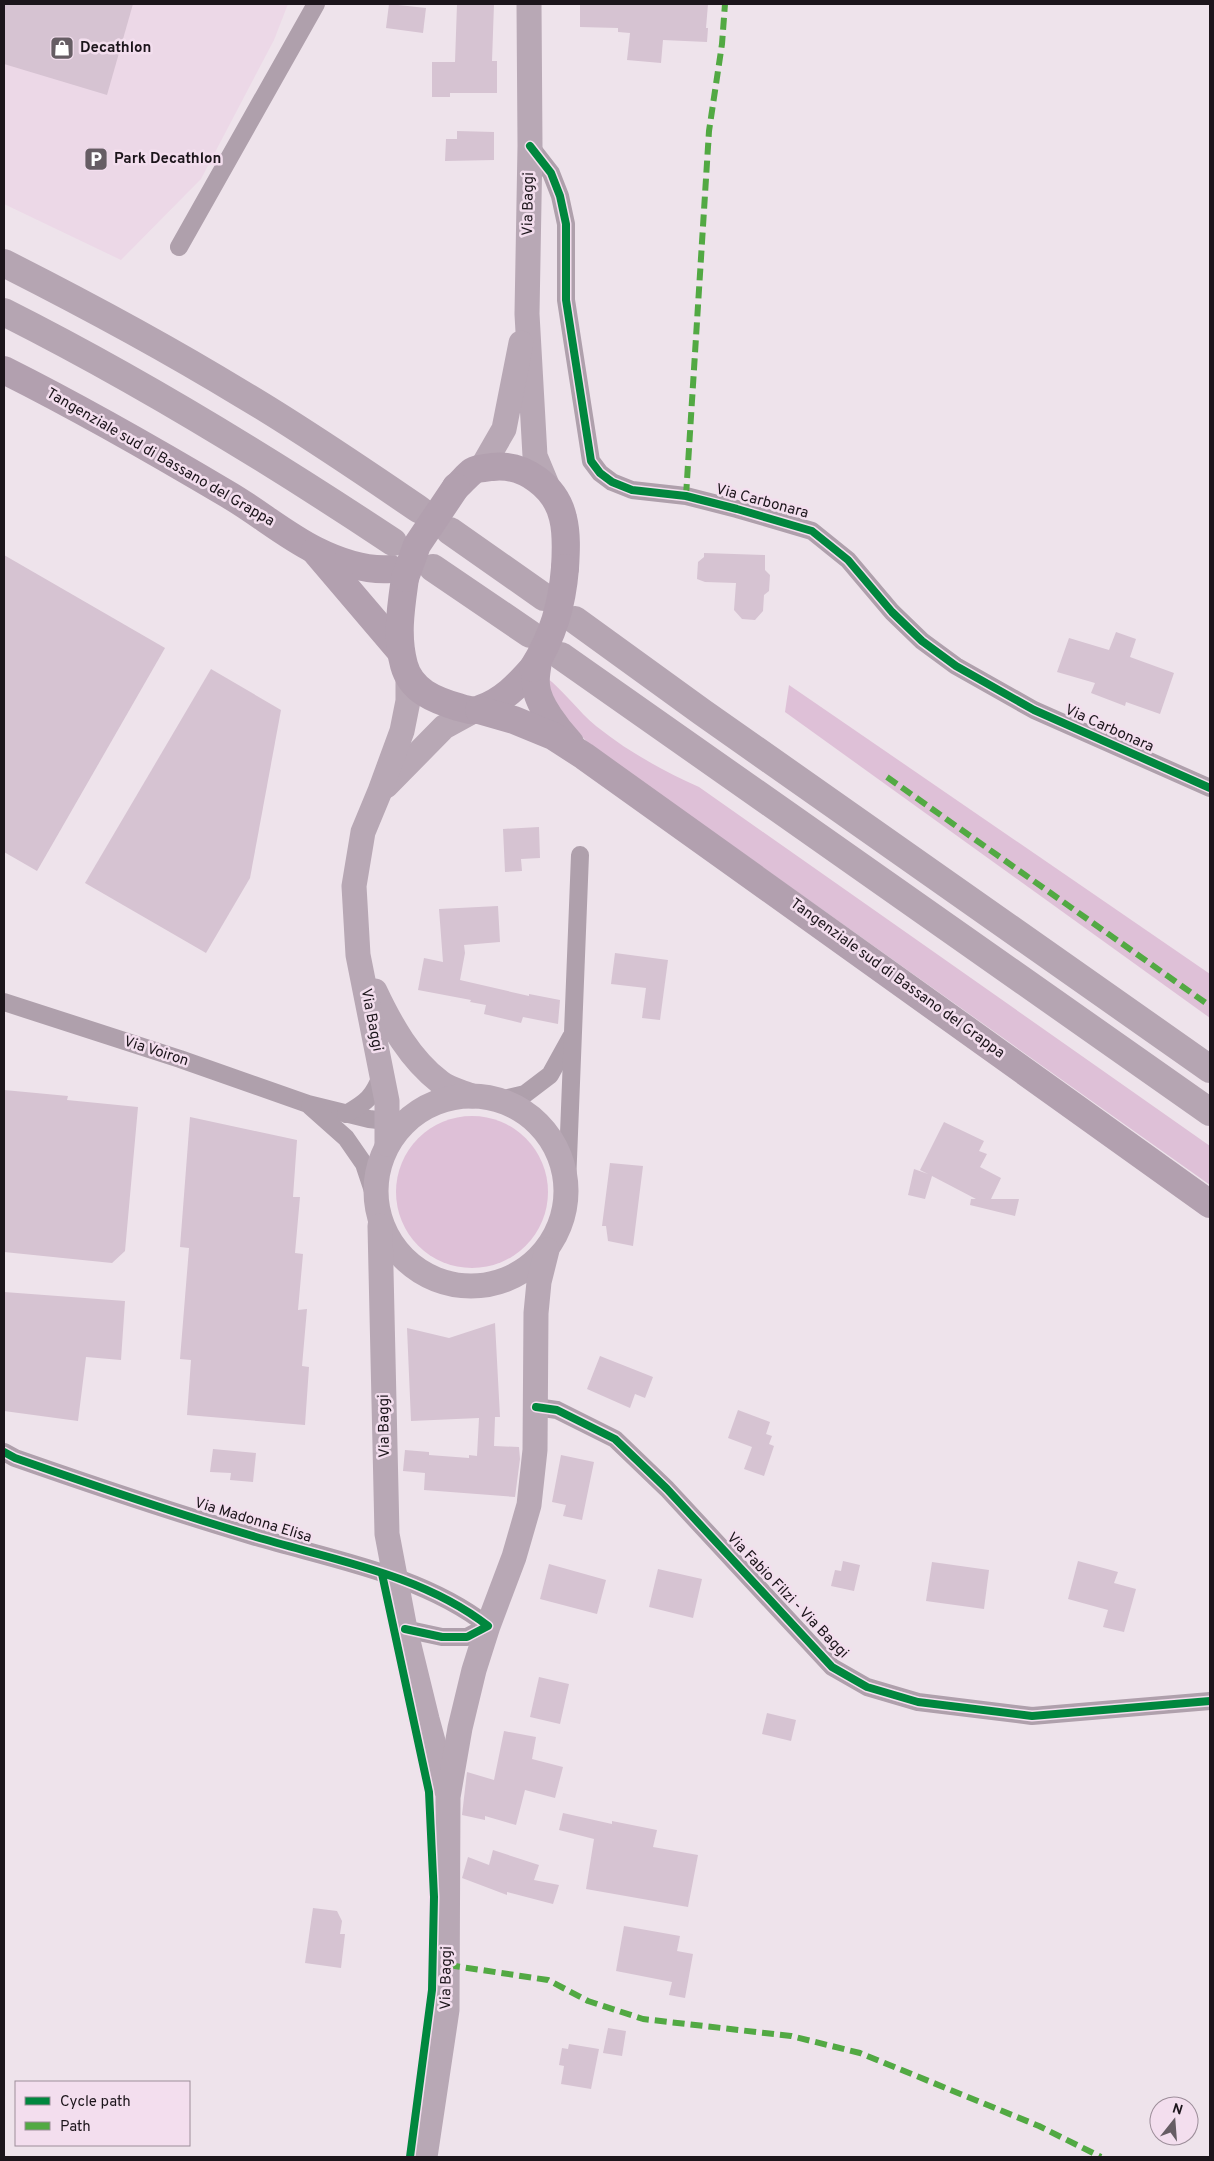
<svg xmlns="http://www.w3.org/2000/svg" width="1214" height="2161" viewBox="0 0 1214 2161" font-family="Overpass,sans-serif">
<rect width="100%" height="100%" fill="#eee3eb"/>
<path fill="#ecd8e7" d="M 4,4 L 288,4 L 274,40 L 201,179 L 121,260 L 4,204 Z"/>
<g fill="#dec0d7">
<path d="M 546,677 C 565,692 578,711 596,726 C 627,751 663,771 699,787 L 1210,1146 L 1210,1185 L 588,743 L 549,699 Z"/>
<path d="M 789,685 L 1210,974 L 1210,1018 L 785,712 Z"/>
<circle cx="472" cy="1192" r="76"/>
</g>
<g fill="#d6c3d2">
<path d="M 4,4 L 133,4 L 107,95 L 4,64 Z"/>
<path d="M 389,4 L 426,8 L 423,33 L 386,28 Z"/>
<path d="M 457,4 L 494,4 L 492,61 L 497,61 L 497,93 L 450,93 L 450,97 L 432,97 L 432,62 L 455,62 Z"/>
<path d="M 580,4 L 708,4 L 706,28 L 708,28 L 707,42 L 663,40 L 661,63 L 627,60 L 630,33 L 618,32 L 618,28 L 580,27 Z"/>
<path d="M 457,131 L 494,132 L 494,160 L 445,161 L 446,139 L 457,139 Z"/>
<path d="M 704,553 L 765,555 L 765,570 L 770,575 L 769,591 L 764,595 L 763,611 L 755,620 L 742,619 L 734,610 L 736,583 L 705,582 L 697,579 L 698,562 L 704,557 Z"/>
<path d="M 4,555 L 165,648 L 37,871 L 4,852 Z"/>
<path d="M 1116,632 L 1136,639 L 1130,657 L 1174,673 L 1160,714 L 1126,702 L 1125,706 L 1091,693 L 1095,683 L 1057,672 L 1069,638 L 1109,650 Z"/>
<path d="M 211,669 L 281,710 L 250,878 L 206,953 L 85,883 Z"/>
<path d="M 539,827 L 540,858 L 521,859 L 522,871 L 505,872 L 503,829 Z"/>
<path d="M 498,906 L 500,942 L 464,945 L 465,953 L 460,980 L 529,996 L 529,994 L 560,1000 L 558,1024 L 523,1017 L 521,1023 L 484,1014 L 486,1005 L 470,1002 L 471,1000 L 418,990 L 424,958 L 443,962 L 439,909 Z"/>
<path d="M 615,953 L 668,960 L 660,1020 L 642,1018 L 646,988 L 611,984 Z"/>
<path d="M 4,1090 L 68,1096 L 67,1100 L 138,1107 L 125,1251 L 112,1263 L 4,1252 Z"/>
<path d="M 190,1117 L 297,1140 L 293,1197 L 300,1197 L 295,1253 L 303,1254 L 298,1310 L 307,1309 L 302,1366 L 309,1367 L 305,1425 L 187,1415 L 191,1360 L 180,1359 L 189,1248 L 180,1247 Z"/>
<path d="M 944,1122 L 984,1141 L 979,1151 L 987,1154 L 980,1167 L 1001,1178 L 991,1199 L 1019,1199 L 1015,1216 L 970,1205 L 971,1199 L 976,1199 L 932,1176 L 925,1199 L 908,1195 L 914,1169 L 928,1174 L 920,1170 Z"/>
<path d="M 610,1163 L 643,1166 L 633,1246 L 608,1241 L 606,1226 L 602,1226 Z"/>
<path d="M 4,1292 L 125,1301 L 121,1360 L 86,1357 L 78,1421 L 4,1411 Z"/>
<path d="M 495,1323 L 500,1417 L 495,1417 L 494,1446 L 519,1447 L 520,1459 L 515,1497 L 424,1490 L 425,1473 L 403,1471 L 405,1450 L 429,1452 L 429,1455 L 469,1458 L 469,1455 L 477,1456 L 479,1418 L 411,1421 L 407,1328 L 449,1338 Z"/>
<path d="M 600,1356 L 653,1377 L 645,1398 L 635,1394 L 630,1408 L 587,1389 Z"/>
<path d="M 738,1410 L 770,1422 L 766,1434 L 772,1436 L 769,1444 L 774,1446 L 764,1476 L 744,1469 L 752,1447 L 728,1438 Z"/>
<path d="M 213,1449 L 256,1453 L 253,1482 L 230,1480 L 231,1473 L 210,1472 Z"/>
<path d="M 561,1455 L 594,1462 L 582,1520 L 563,1516 L 566,1505 L 552,1502 Z"/>
<path d="M 843,1561 L 860,1565 L 854,1591 L 831,1586 L 835,1570 L 841,1571 Z"/>
<path d="M 1078,1561 L 1118,1572 L 1114,1583 L 1136,1589 L 1124,1632 L 1103,1627 L 1108,1610 L 1068,1599 Z"/>
<path d="M 932,1562 L 989,1570 L 984,1609 L 926,1601 Z"/>
<path d="M 549,1564 L 606,1580 L 597,1614 L 540,1599 Z"/>
<path d="M 658,1569 L 702,1579 L 693,1618 L 649,1607 Z"/>
<path d="M 539,1677 L 569,1684 L 560,1724 L 530,1717 Z"/>
<path d="M 767,1713 L 796,1720 L 791,1741 L 762,1734 Z"/>
<path d="M 504,1731 L 536,1737 L 532,1759 L 563,1767 L 555,1798 L 525,1790 L 516,1825 L 485,1816 L 485,1820 L 462,1815 L 467,1772 L 494,1780 Z"/>
<path d="M 563,1813 L 612,1824 L 612,1821 L 657,1830 L 653,1847 L 698,1855 L 688,1907 L 586,1889 L 594,1839 L 559,1830 Z"/>
<path d="M 493,1850 L 539,1865 L 534,1880 L 559,1885 L 553,1904 L 507,1892 L 507,1895 L 462,1878 L 468,1857 L 489,1865 Z"/>
<path d="M 313,1908 L 337,1911 L 342,1921 L 340,1934 L 345,1934 L 341,1968 L 305,1963 Z"/>
<path d="M 624,1926 L 680,1936 L 677,1951 L 693,1954 L 685,1998 L 669,1995 L 672,1982 L 616,1971 Z"/>
<path d="M 608,2028 L 626,2031 L 622,2056 L 603,2053 Z"/>
<path d="M 569,2044 L 599,2049 L 591,2089 L 561,2084 L 564,2066 L 559,2065 L 562,2048 L 568,2049 Z"/>
</g>
<g fill="none" stroke-linecap="round" stroke-linejoin="round">
<g stroke="#afa0ac" stroke-width="18">
<path d="M 530,146 L 551,173 L 560,196 L 566,224 L 566,300 L 591,461 L 600,473 L 612,482 L 632,490 L 686,496 L 737,509 L 812,531 L 848,560 L 892,612 L 922,641 L 956,666 L 1034,710 L 1210,788"/>
<path d="M 179,247 L 316,4"/>
<path d="M 4,1002 L 180,1059 L 308,1104 L 369,1119 L 387,1121 L 408,1119"/>
<path d="M 500,1100 L 525,1094 L 550,1075 L 571,1037"/>
<path d="M 310,1106 L 346,1138 L 364,1164 L 375,1197"/>
<path d="M 346,1114 C 367,1102 373,1097 382,1074"/>
<path d="M 567,1184 L 580,855"/>
<path d="M 536,1407 L 557,1410 L 615,1439 L 667,1489 L 832,1667 L 867,1687 L 918,1702 L 1032,1716 L 1210,1701"/>
<path d="M 4,1452 L 15,1458 C 95,1486 175,1513 256,1537 C 334,1560 423,1575 488,1626 L 467,1637 L 442,1637 L 405,1629"/>
</g>
<g stroke="#b8a8b5" stroke-width="25">
<path d="M 529,4 L 530,146 L 527,314 L 535,456 L 550,492"/>
<path d="M 481,469 L 504,429 L 521,343"/>
<path d="M 386,786 L 444,727 L 475,710"/>
<path d="M 375,991 C 391,1025 410,1059 440,1082 C 448,1089 462,1092 472,1096"/>
<circle cx="471" cy="1191" r="95"/>
<path d="M 387,1144 L 387,1101 L 358,955 L 354,886 L 363,832 L 380,791 L 402,731 L 408,701 L 408,675"/>
<path d="M 380,1226 L 387,1534 L 405,1629 L 427,1719 L 446,1789"/>
<path d="M 425,2157 L 447,2010 L 448,1797 L 460,1728 L 474,1670 L 488,1626 L 514,1557 L 529,1505 L 535,1450 L 536,1313 L 539,1282 L 547,1250"/>
</g>
<g stroke="#b2a0af" stroke-width="28">
<path d="M 4,370 C 80,408 155,451 229,495 C 258,512 285,535 315,550 C 339,562 365,571 391,569"/>
<path d="M 456,487 C 462,482 467,475 473,471 C 478,468 486,468 492,467 C 524,463 556,487 563,518 C 567,534 566,552 565,568"/>
<path d="M 315,551 L 401,652"/>
<path d="M 405,578 C 401,607 396,636 404,665 C 411,691 435,700 458,707 C 465,709 473,712 480,709 C 503,701 518,685 533,668"/>
<path d="M 538,661 C 537,669 535,677 536,685 C 537,704 558,730 570,743"/>
<path d="M 479,710 L 514,720 L 553,736 L 584,756 L 1210,1204"/>
</g>
<g stroke="#b5a5b2" stroke-width="28">
<path d="M 4,263 C 85,304 165,347 242,394 C 303,430 361,470 420,510"/>
<path d="M 4,312 C 139,380 268,459 393,542"/>
<path d="M 450,531 L 544,597"/>
<path d="M 433,568 L 530,634"/>
<path d="M 575,620 L 702,712 L 1210,1069"/>
<path d="M 561,656 L 1210,1112"/>
</g>
<g stroke="#b2a0af" stroke-width="28">
<path d="M 405,578 L 417,545 L 456,487"/>
<path d="M 533,668 C 553,636 562,605 565,568"/>
</g>
<g stroke="#52a943" stroke-width="6" stroke-dasharray="12 6" stroke-linecap="butt">
<path d="M 686,496 L 709,131 L 722,44 L 725,4"/>
<path d="M 887,777 L 1210,1006"/>
<path d="M 448,1965 L 548,1980 L 588,2001 L 643,2019 L 791,2036 L 860,2053 L 1039,2126 L 1101,2157"/>
</g>
<g stroke="#f3deee" stroke-width="11">
<g id="cycleway">
<path d="M 530,146 L 551,173 L 560,196 L 566,224 L 566,300 L 591,461 L 600,473 L 612,482 L 632,490 L 686,496 L 737,509 L 812,531 L 848,560 L 892,612 L 922,641 L 956,666 L 1034,710 L 1210,788"/>
<path d="M 536,1407 L 557,1410 L 615,1439 L 667,1489 L 832,1667 L 867,1687 L 918,1702 L 1032,1716 L 1210,1701"/>
<path d="M 4,1452 L 15,1458 C 95,1486 175,1513 256,1537 C 334,1560 423,1575 488,1626 L 467,1637 L 442,1637 L 405,1629"/>
<path d="M 382,1574 L 429,1792 L 434,1897 L 432,1990 L 410,2157"/>
</g>
</g>
<use href="#cycleway" stroke="#00873e" stroke-width="8"/>
</g>
<defs>
<g id="shop-square" transform="scale(1.25)"><rect x="-9" y="-9" width="18" height="18" rx="4" fill="#665d64" stroke="#f3deee"/><path d="M-5-2.5h2.3a2.7 3.5 0 0 1 5.4 0H5L5.5 6h-11ZM-1.5-2.5h3a1.5 2.3 0 0 0-3 0Z" fill="#fff"/></g>
<g id="parking-square" transform="scale(1.25)"><rect x="-9" y="-9" width="18" height="18" rx="4" fill="#665d64" stroke="#f3deee"/><path d="M-3.5-5.5H1a3.5 3.5 0 0 1 0 7H-1V5.5H-3.5ZM-1-3.4V-.6H.8a1.4 1.4 0 0 0 0-2.8Z" fill="#fff"/></g>
</defs>
<g fill-rule="evenodd">
<use href="#shop-square" x="62" y="48"/>
<use href="#parking-square" x="96" y="159"/>
</g>
<g text-anchor="middle" dominant-baseline="central" stroke-width="5" stroke-linejoin="round" paint-order="stroke">
<g font-size="15" font-weight="bold" fill="#1c151b" stroke="#f3deee" text-anchor="start">
<text x="80" y="48">Decathlon</text>
<text x="114" y="159">Park Decathlon</text>
</g>
<g font-size="15" fill="#1c151b" stroke="#f3deee">
<text transform="translate(529 204) rotate(-89)">Via Baggi</text>
<text transform="translate(160 458) rotate(30)">Tangenziale sud di Bassano del Grappa</text>
<text transform="translate(762 502) rotate(15)">Via Carbonara</text>
<text transform="translate(1109 729) rotate(24)">Via Carbonara</text>
<text transform="translate(897 979) rotate(36)">Tangenziale sud di Bassano del Grappa</text>
<text transform="translate(371 1020) rotate(79)">Via Baggi</text>
<text transform="translate(156 1052) rotate(18)">Via Voiron</text>
<text transform="translate(385 1426) rotate(-91)">Via Baggi</text>
<text transform="translate(253 1521) rotate(17)">Via Madonna Elisa</text>
<text transform="translate(787 1596) rotate(46)">Via Fabio Filzi - Via Baggi</text>
<text transform="translate(447 1978) rotate(-89)">Via Baggi</text>
</g>
</g>
<rect width="1214" height="2161" fill="none" stroke="#1c151b" stroke-width="10"/>
<rect x="15" y="2081" width="175" height="65" fill="#f3deee" stroke="#9d8e9a"/>
<rect x="25" y="2097" width="25" height="8" fill="#00873e" stroke="#9d8e9a"/>
<text x="60" y="2106" font-size="15" fill="#1c151b">Cycle path</text>
<rect x="25" y="2122" width="25" height="8" fill="#52a943" stroke="#9d8e9a"/>
<text x="60" y="2131" font-size="15" fill="#1c151b">Path</text>
<g transform="translate(1174 2121) rotate(17)"><circle r="24" fill="#f3deee" stroke="#9d8e9a"/>
<path d="M0-4L9 19L0 12L-9 19Z" fill="#665d64"/>
<text y="-8" font-size="14" font-weight="bold" text-anchor="middle" fill="#1c151b">N</text>
</g>
</svg>
